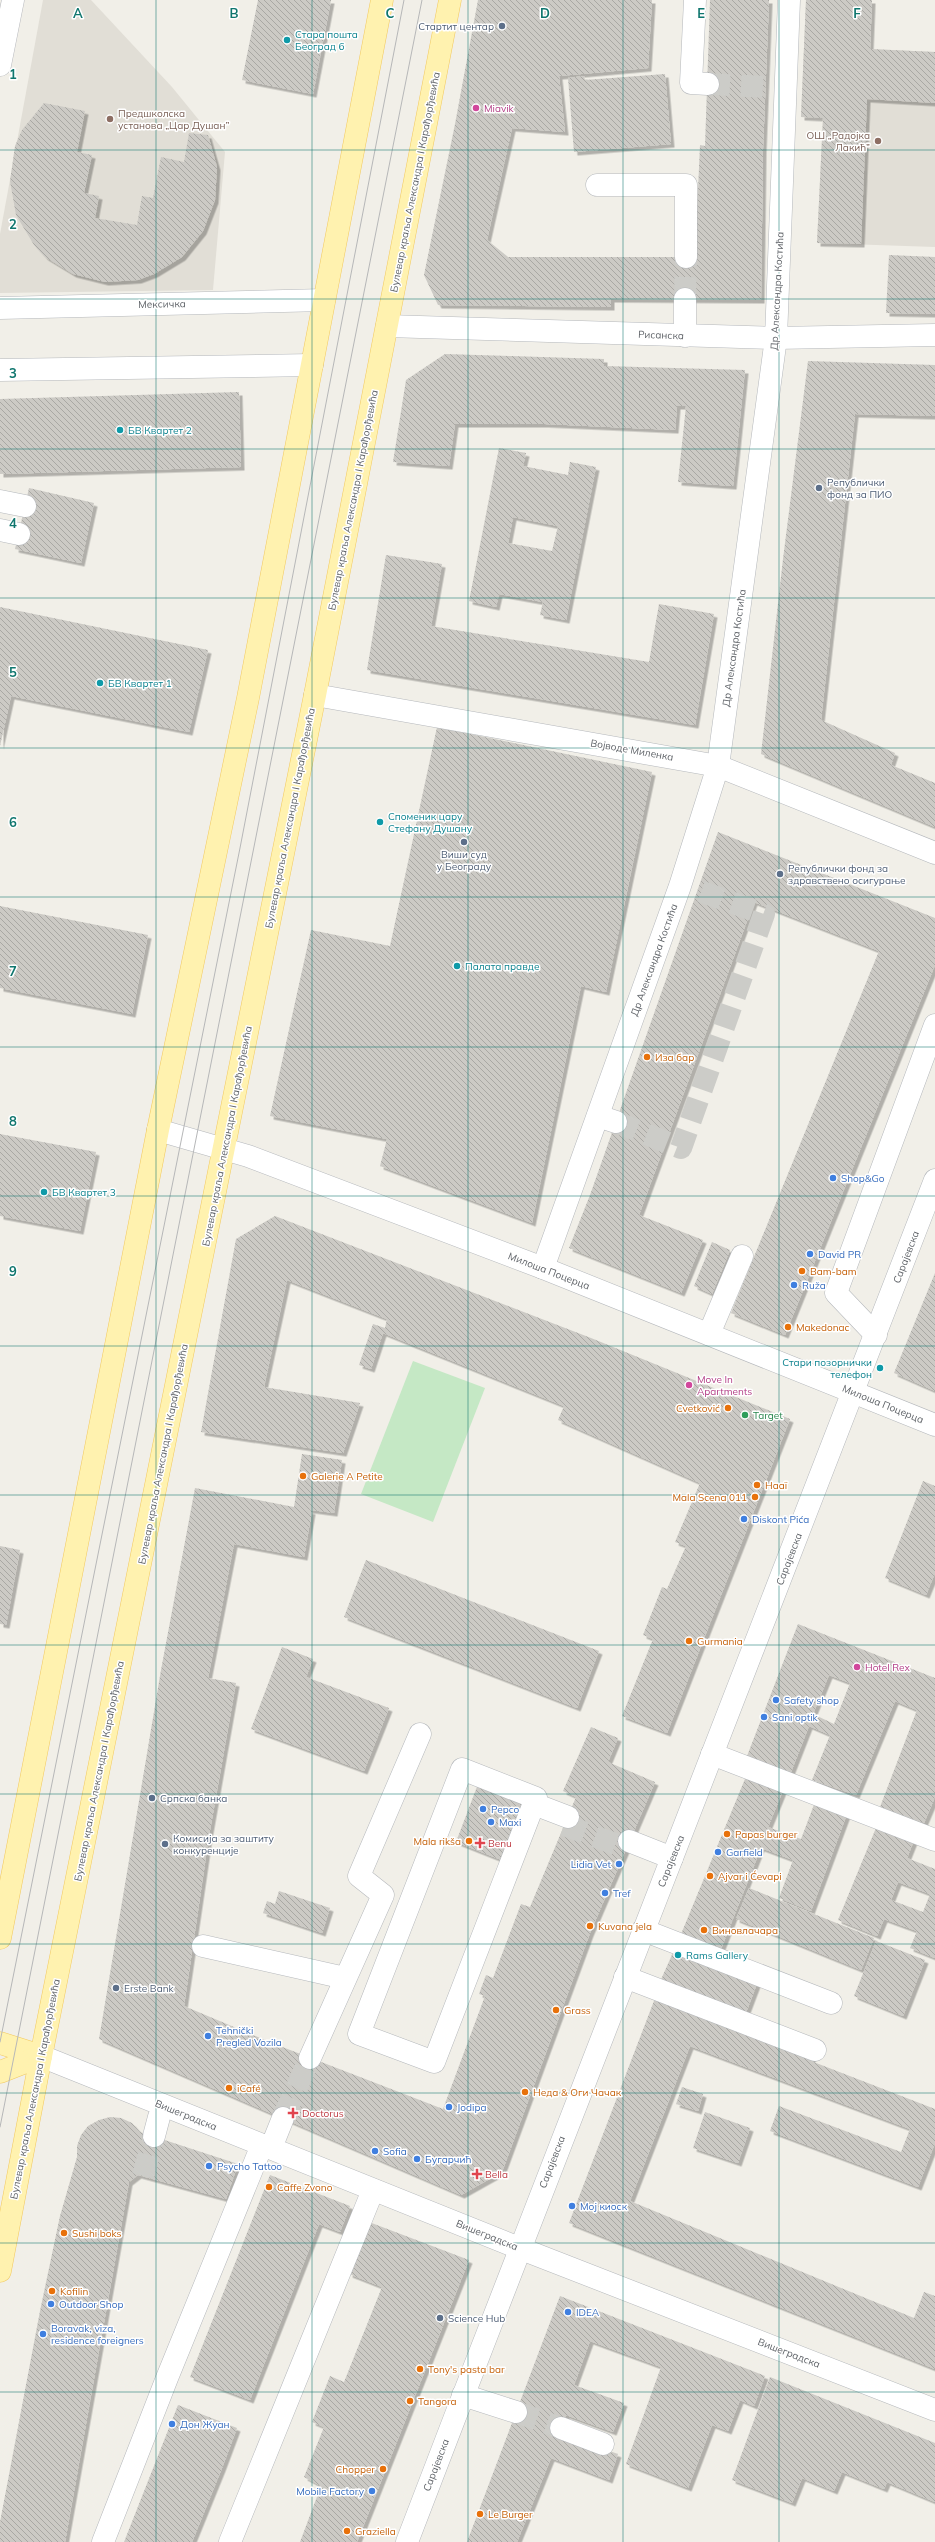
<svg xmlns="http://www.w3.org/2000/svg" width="935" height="2542" viewBox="0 0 935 2542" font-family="Mulish,sans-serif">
<defs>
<pattern id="building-back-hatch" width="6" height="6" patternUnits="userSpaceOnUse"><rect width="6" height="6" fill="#cccac5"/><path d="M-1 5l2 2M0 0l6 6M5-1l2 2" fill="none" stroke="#a9a8a4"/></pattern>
<filter id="shadow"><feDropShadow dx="3.5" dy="3.5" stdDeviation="0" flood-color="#0004"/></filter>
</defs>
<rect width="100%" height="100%" fill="#f1efe8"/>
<g fill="#e1ded6">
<path d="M 43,0 L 91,0 L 172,87 L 225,152 L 213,290 L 0,293 L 0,234 Z"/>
<path d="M 806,0 L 870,49 L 935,52 L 935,247 L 817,243 L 823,118 L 801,117 Z"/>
</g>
<path fill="#c5e8c5" d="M 413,1361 L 485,1388 L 433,1522 L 361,1494 Z"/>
<g fill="url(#building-back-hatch)" fill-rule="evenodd" filter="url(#shadow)">
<path d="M 258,0 L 331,0 L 313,94 L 242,80 Z"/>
<path d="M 478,0 L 652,0 L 648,68 L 559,76 L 565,132 L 512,128 L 487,240 L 508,257 L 695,257 L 700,145 L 705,146 L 710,0 L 769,0 L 763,149 L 761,300 L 611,299 L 611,307 L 438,305 L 424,275 L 455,124 Z"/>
<path d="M 806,0 L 872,0 L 870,49 L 935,52 L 935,103 L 867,99 L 861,244 L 817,243 L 823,118 L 801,117 Z"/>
<path d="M 665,74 L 671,144 L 574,152 L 568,78 L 584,76 L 585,80 Z"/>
<path d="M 44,103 L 85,111 L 77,152 L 92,155 L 84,193 L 99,196 L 95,218 L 137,225 L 142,196 L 153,198 L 161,157 L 184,162 L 189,133 L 208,135 L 217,167 L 215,200 L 203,231 L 182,257 L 154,274 L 138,280 L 105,282 L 73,274 L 45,257 L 34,245 L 16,215 L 10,181 L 15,146 L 22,130 Z"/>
<path d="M 889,255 L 935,257 L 935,314 L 886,313 Z"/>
<path d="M 445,354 L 604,359 L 604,366 L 745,370 L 733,486 L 678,482 L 686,406 L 677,406 L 675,430 L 545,424 L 455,424 L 449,466 L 393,462 L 406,380 Z"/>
<path d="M 808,361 L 935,365 L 935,416 L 855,414 L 821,720 L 895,753 L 891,765 L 935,783 L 935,827 L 761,754 L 783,559 Z"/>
<path d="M 239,392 L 241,467 L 0,474 L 0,399 Z"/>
<path d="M 499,448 L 526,453 L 523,466 L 568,475 L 570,462 L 596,467 L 566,620 L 540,615 L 543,602 L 499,594 L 496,607 L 469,601 ZM 513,517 L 558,526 L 552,551 L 508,543 Z"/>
<path d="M 29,488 L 94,503 L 81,563 L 15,549 Z"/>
<path d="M 386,555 L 442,564 L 431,626 L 649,662 L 659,604 L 714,614 L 695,725 L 367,670 Z"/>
<path d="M 0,607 L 208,650 L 189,732 L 11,696 L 0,746 Z"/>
<path d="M 437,727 L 652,772 L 606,992 L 581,986 L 532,1223 L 380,1166 L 387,1139 L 270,1116 L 311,930 L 390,946 Z"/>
<path d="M 718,832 L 935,918 L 935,965 L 785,1335 L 731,1313 L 879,951 L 754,902 L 639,1215 L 703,1240 L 681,1293 L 569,1248 L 590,1195 Z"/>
<path d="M 0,906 L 148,935 L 132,1014 L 0,988 Z"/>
<path d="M 0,1134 L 96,1152 L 80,1231 L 0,1216 Z"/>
<path d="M 275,1216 L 591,1338 L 790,1419 L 667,1733 L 622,1716 L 653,1639 L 643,1635 L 662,1587 L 667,1589 L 686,1546 L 675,1542 L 700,1483 L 558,1420 L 564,1406 L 383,1333 L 371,1369 L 359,1365 L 373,1324 L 385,1328 L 387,1319 L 287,1280 L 264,1387 L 360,1403 L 343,1453 L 201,1432 L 236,1239 Z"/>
<path d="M 712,1242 L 730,1250 L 712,1294 L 694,1286 Z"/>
<path d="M 935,1273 L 935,1391 L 894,1373 Z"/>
<path d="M 302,1454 L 342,1460 L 334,1513 L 304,1509 L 312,1511 L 304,1557 L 234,1544 L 208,1678 L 236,1683 L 209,1836 L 184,2006 L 272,2043 L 443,2109 L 485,1996 L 479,1994 L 486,1975 L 493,1978 L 521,1904 L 530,1907 L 576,1797 L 563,1791 L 591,1727 L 618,1738 L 608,1762 L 655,1782 L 590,1933 L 502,2172 L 461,2195 L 99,2039 L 161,1670 L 195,1488 L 294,1507 Z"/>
<path d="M 923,1481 L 935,1486 L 935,1573 L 926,1595 L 885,1578 Z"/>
<path d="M 0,1546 L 20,1550 L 6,1625 L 0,1624 Z"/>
<path d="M 366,1560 L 599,1651 L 577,1708 L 344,1617 Z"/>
<path d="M 798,1624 L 935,1678 L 935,1797 L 924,1823 L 880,1807 L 917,1710 L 895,1701 L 856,1795 L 812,1780 L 830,1735 L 809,1726 L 791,1772 L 747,1756 ZM 829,1675 L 850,1683 L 834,1724 L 813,1714 Z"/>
<path d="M 282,1647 L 313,1659 L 306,1677 L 389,1708 L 364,1771 L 251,1729 Z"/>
<path d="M 747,1774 L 784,1788 L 768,1827 L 801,1839 L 815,1802 L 847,1814 L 811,1911 L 779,1898 L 793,1860 L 761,1848 L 719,1954 L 679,1939 Z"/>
<path d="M 478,1784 L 527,1803 L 504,1861 L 456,1842 Z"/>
<path d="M 878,1823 L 915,1838 L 907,1858 L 935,1869 L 935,1958 L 910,1948 L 917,1931 L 884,1919 L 877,1936 L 838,1920 ZM 898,1882 L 930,1894 L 923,1912 L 891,1900 Z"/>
<path d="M 749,1888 L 874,1938 L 861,1970 L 736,1919 Z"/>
<path d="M 279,1891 L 330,1908 L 322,1933 L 263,1913 L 267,1901 L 275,1904 Z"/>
<path d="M 876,1941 L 925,1960 L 903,2016 L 854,1996 Z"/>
<path d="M 675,1948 L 758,1981 L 744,2018 L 659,1984 Z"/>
<path d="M 657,1993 L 814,2054 L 811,2061 L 935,2109 L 935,2143 L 918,2187 L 770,2131 L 779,2106 L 901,2152 L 910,2129 L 690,2046 L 630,2201 L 914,2318 L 924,2292 L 935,2296 L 935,2369 L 569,2223 Z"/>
<path d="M 682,2087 L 703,2094 L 698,2111 L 676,2104 Z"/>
<path d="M 705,2112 L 750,2128 L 738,2163 L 693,2148 Z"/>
<path d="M 110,2117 L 121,2118 L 132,2123 L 140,2132 L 238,2164 L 226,2199 L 138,2175 L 129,2182 L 65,2542 L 0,2542 L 0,2522 L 40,2311 L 60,2216 L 77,2157 L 77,2146 L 81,2135 L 88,2126 L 99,2120 Z"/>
<path d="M 270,2175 L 350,2206 L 340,2232 L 319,2224 L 250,2400 L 190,2377 Z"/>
<path d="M 369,2222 L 469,2260 L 357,2542 L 300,2542 L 321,2486 L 304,2477 L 324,2427 L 312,2422 L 330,2376 L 344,2382 L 382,2287 L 349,2274 Z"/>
<path d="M 560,2296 L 765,2376 L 754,2406 L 740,2400 L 728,2431 L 712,2425 L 688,2488 L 626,2464 L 661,2367 L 590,2341 L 574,2385 L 624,2403 L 613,2432 L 566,2415 L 559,2433 L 618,2454 L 609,2480 L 551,2458 L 517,2542 L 467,2542 Z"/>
<path d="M 770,2377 L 935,2443 L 935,2502 L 887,2482 L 884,2489 L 842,2472 L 834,2491 L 802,2478 L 792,2503 L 732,2480 Z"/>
<path d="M 178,2405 L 237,2428 L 222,2468 L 192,2542 L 124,2542 Z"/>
</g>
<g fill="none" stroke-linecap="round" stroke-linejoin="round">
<g stroke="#ccccc8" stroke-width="22" stroke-dasharray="22 11" stroke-linecap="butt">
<path d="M 708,84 L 766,87"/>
<path d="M 685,299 L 686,257"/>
<path d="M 616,1122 L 681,1148 L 764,914 L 697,890"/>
<path d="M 564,1825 L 626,1848"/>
<path d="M 283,2118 L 310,2058"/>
<path d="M 143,2176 L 154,2136"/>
<path d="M 516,2412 L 561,2428"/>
</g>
<g stroke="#b5b8bc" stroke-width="23">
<g id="minor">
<path d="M 695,0 L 691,83 L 708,84"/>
<path d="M 0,65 L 13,0"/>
<path d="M 597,185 L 686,185 L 686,257"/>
<path d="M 0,308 L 324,300"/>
<path d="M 387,326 L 776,338 L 935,335"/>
<path d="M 685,336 L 685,299"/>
<path d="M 0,370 L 312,365"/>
<path d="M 0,501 L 25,506"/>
<path d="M 0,530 L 19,534"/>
<path d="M 315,695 L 718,766 L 935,853"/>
<path d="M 598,1116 L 616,1122"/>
<path d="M 158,1130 L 248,1156 L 543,1268 L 935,1425"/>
<path d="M 543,1268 L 680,886 L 718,766 L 776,338 L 789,0"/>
<path d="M 709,1334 L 742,1256"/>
<path d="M 876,1335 L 836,1293 L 935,1025"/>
<path d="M 712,1754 L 935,1840"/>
<path d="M 462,1769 L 536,1798 L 434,2062 L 359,2034 Z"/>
<path d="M 534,1804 L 568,1817"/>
<path d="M 629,1841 L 672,1858"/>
<path d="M 643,1930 L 831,2003"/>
<path d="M 203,1946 L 345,1978"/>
<path d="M 625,1977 L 815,2050"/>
<path d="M 41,2056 L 519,2248 L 935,2410"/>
<path d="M 310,2058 L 383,1895 L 359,1876 L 420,1734"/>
<path d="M 154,2136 L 159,2117"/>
<path d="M 271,2148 L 283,2118"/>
<path d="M 463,2395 L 516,2412"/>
<path d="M 561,2428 L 603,2444"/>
<path d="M 103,2542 L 167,2378 L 262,2145"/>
<path d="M 230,2542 L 373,2190"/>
<path d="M 407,2542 C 581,2087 763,1635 935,1180"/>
</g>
</g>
<g stroke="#f2c960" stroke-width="23">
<g id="major">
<path d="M 0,1938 L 158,1130 L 248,698 L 382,0"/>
<path d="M 0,2043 L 41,2056"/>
<path d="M 0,2072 L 41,2056"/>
<path d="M 0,2271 L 41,2056 L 315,695 L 450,0"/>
</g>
</g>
<use href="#minor" stroke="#fff" stroke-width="22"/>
<use href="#major" stroke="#fff2af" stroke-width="22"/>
<g stroke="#b6b7b8" stroke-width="1">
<path d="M 0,2042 L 240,848 L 404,0"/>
<path d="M 0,2127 L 422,0"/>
</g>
</g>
<path fill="none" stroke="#0f766e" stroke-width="1" stroke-opacity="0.55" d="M 156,0 L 156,2542M 312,0 L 312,2542M 468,0 L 468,2542M 623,0 L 623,2542M 779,0 L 779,2542M 0,150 L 935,150M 0,299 L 935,299M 0,449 L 935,449M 0,598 L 935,598M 0,748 L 935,748M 0,897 L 935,897M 0,1047 L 935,1047M 0,1196 L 935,1196M 0,1346 L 935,1346M 0,1495 L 935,1495M 0,1645 L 935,1645M 0,1794 L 935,1794M 0,1944 L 935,1944M 0,2093 L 935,2093M 0,2243 L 935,2243M 0,2392 L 935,2392"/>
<g fill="#5c6f8a" stroke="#fff" stroke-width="1.5">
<circle cx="502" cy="26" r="4"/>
<circle cx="819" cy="488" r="4"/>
<circle cx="464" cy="842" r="4"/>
<circle cx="780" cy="874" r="4"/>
<circle cx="152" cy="1798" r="4"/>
<circle cx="165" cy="1844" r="4"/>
<circle cx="116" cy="1988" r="4"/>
<circle cx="440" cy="2318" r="4"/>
</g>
<g fill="#0f9aa8" stroke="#fff" stroke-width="1.5">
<circle cx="287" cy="40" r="4"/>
<circle cx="120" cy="430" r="4"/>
<circle cx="100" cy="683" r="4"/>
<circle cx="380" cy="822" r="4"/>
<circle cx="457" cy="966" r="4"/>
<circle cx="44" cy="1192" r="4"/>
<circle cx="880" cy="1368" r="4"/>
<circle cx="678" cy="1955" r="4"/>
</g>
<g fill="#d1479c" stroke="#fff" stroke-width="1.5">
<circle cx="476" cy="108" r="4"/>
<circle cx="689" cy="1385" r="4"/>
<circle cx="857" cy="1667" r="4"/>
</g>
<g fill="#8d6e63" stroke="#fff" stroke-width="1.5">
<circle cx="110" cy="119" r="4"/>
<circle cx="878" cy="141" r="4"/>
</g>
<g fill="#e8710a" stroke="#fff" stroke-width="1.5">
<circle cx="647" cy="1057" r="4"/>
<circle cx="802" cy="1271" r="4"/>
<circle cx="788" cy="1327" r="4"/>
<circle cx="728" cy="1408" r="4"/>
<circle cx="303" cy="1476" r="4"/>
<circle cx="757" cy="1485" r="4"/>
<circle cx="755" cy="1497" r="4"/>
<circle cx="689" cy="1641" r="4"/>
<circle cx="727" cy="1834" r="4"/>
<circle cx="469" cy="1841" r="4"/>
<circle cx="710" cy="1876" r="4"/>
<circle cx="590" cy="1926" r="4"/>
<circle cx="704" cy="1930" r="4"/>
<circle cx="556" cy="2010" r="4"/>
<circle cx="229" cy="2088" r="4"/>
<circle cx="525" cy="2092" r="4"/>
<circle cx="269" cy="2187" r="4"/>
<circle cx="64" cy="2233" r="4"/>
<circle cx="52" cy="2291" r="4"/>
<circle cx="420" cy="2369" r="4"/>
<circle cx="410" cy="2401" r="4"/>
<circle cx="383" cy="2469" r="4"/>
<circle cx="480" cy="2514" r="4"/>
<circle cx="347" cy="2531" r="4"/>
</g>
<g fill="#3f7fe0" stroke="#fff" stroke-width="1.5">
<circle cx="833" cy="1178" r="4"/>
<circle cx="810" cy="1254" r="4"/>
<circle cx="794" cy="1285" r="4"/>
<circle cx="744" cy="1519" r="4"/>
<circle cx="776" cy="1700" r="4"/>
<circle cx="764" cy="1717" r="4"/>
<circle cx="483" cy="1809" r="4"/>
<circle cx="491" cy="1822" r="4"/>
<circle cx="718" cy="1852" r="4"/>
<circle cx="619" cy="1864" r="4"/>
<circle cx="605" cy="1893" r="4"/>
<circle cx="208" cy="2036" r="4"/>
<circle cx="449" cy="2107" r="4"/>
<circle cx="375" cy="2151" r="4"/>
<circle cx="417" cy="2159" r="4"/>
<circle cx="209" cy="2166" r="4"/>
<circle cx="572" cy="2206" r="4"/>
<circle cx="51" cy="2304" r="4"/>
<circle cx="568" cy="2312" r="4"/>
<circle cx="43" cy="2334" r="4"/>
<circle cx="172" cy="2424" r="4"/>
<circle cx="372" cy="2491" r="4"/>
</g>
<circle fill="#2e9e5b" stroke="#fff" stroke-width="1.5" cx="745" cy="1415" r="4"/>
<g fill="#e0444e" stroke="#fff" stroke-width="1.5">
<path d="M478 1837h4v4h4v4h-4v4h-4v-4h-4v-4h4z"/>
<path d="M291 2107h4v4h4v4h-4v4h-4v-4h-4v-4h4z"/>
<path d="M475 2168h4v4h4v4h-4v4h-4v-4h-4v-4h4z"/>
</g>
<g text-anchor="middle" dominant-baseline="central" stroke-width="3" stroke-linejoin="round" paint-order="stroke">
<g font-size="10" fill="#4e5e75" stroke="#fff" text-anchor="start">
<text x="494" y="26" text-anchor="end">Стартит центар</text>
<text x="827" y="482">Републички<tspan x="827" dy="12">фонд за ПИО</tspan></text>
<text x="464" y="854" text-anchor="middle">Виши суд<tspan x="464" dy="12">у Београду</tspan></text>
<text x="788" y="868">Републички фонд за<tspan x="788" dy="12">здравствено осигурање</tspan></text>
<text x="160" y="1798">Српска банка</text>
<text x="173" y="1838">Комисија за заштиту<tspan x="173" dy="12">конкуренције</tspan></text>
<text x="124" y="1988">Erste Bank</text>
<text x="448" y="2318">Science Hub</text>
</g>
<g font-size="10" fill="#0d838f" stroke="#fff" text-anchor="start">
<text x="295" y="34">Стара пошта<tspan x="295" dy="12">Београд 6</tspan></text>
<text x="128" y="430">БВ Квартет 2</text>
<text x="108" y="683">БВ Квартет 1</text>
<text x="388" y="816">Споменик цару<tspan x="388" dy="12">Стефану Душану</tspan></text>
<text x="465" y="966">Палата правде</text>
<text x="52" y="1192">БВ Квартет 3</text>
<text x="872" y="1362" text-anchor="end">Стари позорнички<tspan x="872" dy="12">телефон</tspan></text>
<text x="686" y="1955">Rams Gallery</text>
</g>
<g font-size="10" fill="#b23c85" stroke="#fff" text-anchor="start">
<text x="484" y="108">Miavik</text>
<text x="697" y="1379">Move In<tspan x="697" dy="12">Apartments</tspan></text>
<text x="865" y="1667">Hotel Rex</text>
</g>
<g font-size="10" fill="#785e54" stroke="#fff" text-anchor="start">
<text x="118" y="113">Предшколска<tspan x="118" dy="12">установа „Цар Душан”</tspan></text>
<text x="870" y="135" text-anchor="end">ОШ „Радојка<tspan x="870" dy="12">Лакић”</tspan></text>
</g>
<g font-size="10" fill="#5f6368" stroke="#fff">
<text transform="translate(415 182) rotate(-79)">Булевар краља Александра I Карађорђевића</text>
<text transform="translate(777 291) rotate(-87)">Др Александра Костића</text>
<text transform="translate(162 304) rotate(-1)">Мексичка</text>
<text transform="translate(661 335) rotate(2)">Рисанска</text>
<text transform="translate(353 500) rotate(-79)">Булевар краља Александра I Карађорђевића</text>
<text transform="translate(734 648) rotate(-82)">Др Александра Костића</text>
<text transform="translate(632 750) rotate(10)">Војводе Миленка</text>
<text transform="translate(290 818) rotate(-79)">Булевар краља Александра I Карађорђевића</text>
<text transform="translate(654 960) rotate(-70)">Др Александра Костића</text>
<text transform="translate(227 1136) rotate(-79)">Булевар краља Александра I Карађорђевића</text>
<text transform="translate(906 1257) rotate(-69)">Сарајевска</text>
<text transform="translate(549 1271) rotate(21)">Милоша Поцерца</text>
<text transform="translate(883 1404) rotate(22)">Милоша Поцерца</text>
<text transform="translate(163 1454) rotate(-79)">Булевар краља Александра I Карађорђевића</text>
<text transform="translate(789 1559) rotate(-69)">Сарајевска</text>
<text transform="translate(99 1771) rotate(-79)">Булевар краља Александра I Карађорђевића</text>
<text transform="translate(671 1861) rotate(-68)">Сарајевска</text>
<text transform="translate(35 2089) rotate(-79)">Булевар краља Александра I Карађорђевића</text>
<text transform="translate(186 2115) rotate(22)">Вишеградска</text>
<text transform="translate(552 2162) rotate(-69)">Сарајевска</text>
<text transform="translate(487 2235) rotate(22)">Вишеградска</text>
<text transform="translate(789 2353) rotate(21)">Вишеградска</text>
<text transform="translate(436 2465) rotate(-69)">Сарајевска</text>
</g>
<g font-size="10" fill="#c56008" stroke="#fff" text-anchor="start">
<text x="655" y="1057">Иза бар</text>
<text x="810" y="1271">Bam-bam</text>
<text x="796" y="1327">Makedonac</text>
<text x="720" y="1408" text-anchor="end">Cvetković</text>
<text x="311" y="1476">Galerie A Petite</text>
<text x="765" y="1485">Haaï</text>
<text x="747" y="1497" text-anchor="end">Mala Scena 011</text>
<text x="697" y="1641">Gurmania</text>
<text x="735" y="1834">Papas burger</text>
<text x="461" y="1841" text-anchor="end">Mala rikša</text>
<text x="718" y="1876">Ajvar i Ćevapi</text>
<text x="598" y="1926">Kuvana jela</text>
<text x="712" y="1930">Виновлачара</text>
<text x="564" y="2010">Grass</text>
<text x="237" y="2088">iCafé</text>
<text x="533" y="2092">Неда &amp; Оги Чачак</text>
<text x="277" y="2187">Caffe Zvono</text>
<text x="72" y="2233">Sushi boks</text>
<text x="60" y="2291">Kofilin</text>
<text x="428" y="2369">Tony's pasta bar</text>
<text x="418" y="2401">Tangora</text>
<text x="375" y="2469" text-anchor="end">Chopper</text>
<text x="488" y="2514">Le Burger</text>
<text x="355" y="2531">Graziella</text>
</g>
<g font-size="10" fill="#366cbe" stroke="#fff" text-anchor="start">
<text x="841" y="1178">Shop&amp;Go</text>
<text x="818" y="1254">David PR</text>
<text x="802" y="1285">Ruža</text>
<text x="752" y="1519">Diskont Pića</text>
<text x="784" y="1700">Safety shop</text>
<text x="772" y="1717">Sani optik</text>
<text x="491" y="1809">Pepco</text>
<text x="499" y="1822">Maxi</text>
<text x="726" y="1852">Garfield</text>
<text x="611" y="1864" text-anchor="end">Lidia Vet</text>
<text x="613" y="1893">Tref</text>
<text x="216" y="2030">Tehnički<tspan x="216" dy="12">Pregled Vozila</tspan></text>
<text x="457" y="2107">Jodipa</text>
<text x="383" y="2151">Sofia</text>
<text x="425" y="2159">Бугарчић</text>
<text x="217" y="2166">Psycho Tattoo</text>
<text x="580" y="2206">Мој киоск</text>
<text x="59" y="2304">Outdoor Shop</text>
<text x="576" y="2312">IDEA</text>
<text x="51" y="2328">Boravak, viza,<tspan x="51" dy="12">residence foreigners</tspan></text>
<text x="180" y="2424">Дон Жуан</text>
<text x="364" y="2491" text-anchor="end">Mobile Factory</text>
</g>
<g font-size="10" fill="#27864d" stroke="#fff" text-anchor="start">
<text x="753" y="1415">Target</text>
</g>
<g font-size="10" fill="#be3a42" stroke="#fff" text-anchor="start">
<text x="488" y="1843">Benu</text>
<text x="302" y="2113">Doctorus</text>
<text x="485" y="2174">Bella</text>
</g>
</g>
<g font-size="13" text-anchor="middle" font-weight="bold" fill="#0f766e" stroke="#fff" stroke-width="3" stroke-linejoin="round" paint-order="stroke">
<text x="78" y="18">A</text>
<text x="234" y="18">B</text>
<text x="390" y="18">C</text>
<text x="545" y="18">D</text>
<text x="701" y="18">E</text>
<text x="857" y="18">F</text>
<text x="13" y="79">1</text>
<text x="13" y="229">2</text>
<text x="13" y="378">3</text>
<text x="13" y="528">4</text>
<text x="13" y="677">5</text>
<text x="13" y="827">6</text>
<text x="13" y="976">7</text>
<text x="13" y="1126">8</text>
<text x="13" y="1276">9</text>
</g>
</svg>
